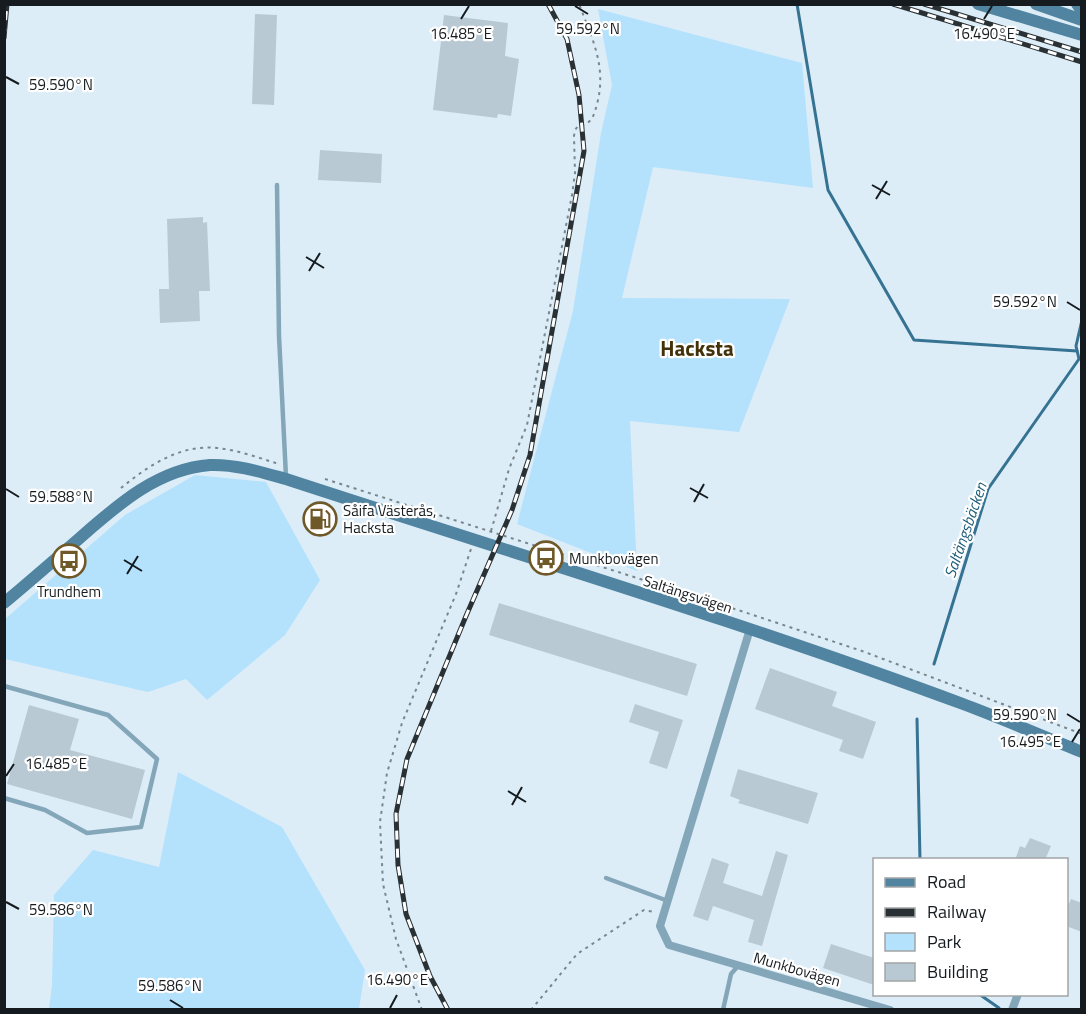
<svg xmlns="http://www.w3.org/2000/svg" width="1086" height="1014" viewBox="0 0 1086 1014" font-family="'Titillium Web',sans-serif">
<rect width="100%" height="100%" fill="#dcedf8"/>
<g fill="#b4e1fc">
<path d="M 598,9 L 802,63 L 813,188 L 653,167 L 622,298 L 790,299 L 739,432 L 630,421 L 637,571 L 517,524 L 573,311 L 601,133 L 612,85 Z"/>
<path d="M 195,475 L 266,482 L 320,580 L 285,635 L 207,700 L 186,679 L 148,692 L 5,659 L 5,619 L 125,515 Z"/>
<path d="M 178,772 L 282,827 L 365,970 L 359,1009 L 49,1009 L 52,985 L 54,895 L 93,850 L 159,867 Z"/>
</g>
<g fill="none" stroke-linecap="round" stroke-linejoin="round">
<g stroke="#367292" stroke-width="3">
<path d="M 797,4 L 828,190 L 914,340 L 1077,351"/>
<path d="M 934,664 L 988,489 L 1079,359 L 1076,346 L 1082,320"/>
<path d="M 917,719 L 920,860"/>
<path d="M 979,994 L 999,1008"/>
</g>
</g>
<g fill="#b9c9d4">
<path d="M 255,14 L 277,15 L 274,105 L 252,104 Z"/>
<path d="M 444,15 L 508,23 L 505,56 L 519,59 L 511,116 L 498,114 L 497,118 L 433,110 Z"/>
<path d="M 320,150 L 382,154 L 381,183 L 318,180 Z"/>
<path d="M 203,217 L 203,223 L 207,222 L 210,291 L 199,291 L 200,321 L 160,323 L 159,289 L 169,289 L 167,219 Z"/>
<path d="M 499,603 L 697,664 L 687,696 L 489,635 Z"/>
<path d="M 770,668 L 837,692 L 832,706 L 876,722 L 863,759 L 839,751 L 843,740 L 755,709 Z"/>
<path d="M 635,704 L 683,720 L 667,769 L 649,763 L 659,732 L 629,722 Z"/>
<path d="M 29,705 L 79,719 L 70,750 L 145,770 L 132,819 L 7,784 Z"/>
<path d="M 738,769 L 818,793 L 808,824 L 738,803 L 740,800 L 730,796 Z"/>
<path d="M 1030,838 L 1051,846 L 1045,860 L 1015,860 L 1020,846 L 1025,848 Z"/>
<path d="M 776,851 L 788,855 L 762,946 L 748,942 L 754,920 L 713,906 L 708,921 L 693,916 L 712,858 L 729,864 L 723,883 L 762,896 Z"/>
<path d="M 1071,899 L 1082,903 L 1082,932 L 1066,926 L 1066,911 Z"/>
<path d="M 831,944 L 874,958 L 874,985 L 823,968 Z"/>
</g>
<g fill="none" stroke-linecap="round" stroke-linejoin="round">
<g stroke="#7a858c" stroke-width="2" stroke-dasharray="3 4.5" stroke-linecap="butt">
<path d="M 325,479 L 741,611 L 862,651 L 1082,734"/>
<path d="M 121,488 C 148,466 180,444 217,448 C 238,450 259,458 279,464"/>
<path d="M 491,531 L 509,469 L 527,425 L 572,195 L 575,173 L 574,136 L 575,130 L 578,126 C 591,125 594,116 597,104 C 607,67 592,38 579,4"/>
<path d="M 422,1010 L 396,939 L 383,884 L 380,822 L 387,773 L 402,723 L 456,594 L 471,549"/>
<path d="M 531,1010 L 577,954 L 644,910 L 654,912"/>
</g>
<g stroke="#84a6b9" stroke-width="4.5">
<path d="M 277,185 L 279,336 L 286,477"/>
<path d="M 4,686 L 108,715 L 157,759 L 141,827 L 87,833 L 45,810 L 4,798"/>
<path d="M 606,878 L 668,901"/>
<path d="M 723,1010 L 731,974 L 738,966"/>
</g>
<g stroke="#84a6b9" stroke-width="8">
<path d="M 750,629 L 660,926 L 669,945 L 890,1010"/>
<path d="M 1012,1010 L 1018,994"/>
</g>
<g stroke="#5084a0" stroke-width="12">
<path d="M 978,4 L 1082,35"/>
<path d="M 1036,4 L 1082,20"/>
<path d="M 1077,4 L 1082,11"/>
<path d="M 4,603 C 28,583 51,563 74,543 C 113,509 155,469 210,465 C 235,464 261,472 286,479 C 512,553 740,621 963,704 C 1003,719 1042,736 1082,752"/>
</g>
<g stroke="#2a3135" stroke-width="5">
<g id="rail">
<path d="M 893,4 L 1082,62"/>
<path d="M 924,4 L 1082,52"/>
<path d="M 4,38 L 7,4"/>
<path d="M 448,1010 L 430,976 L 406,914 L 398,865 L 396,814 L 407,759 L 466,616 L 512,510 L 530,455 L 584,151 L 579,95 L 567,39 L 548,4"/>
</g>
</g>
<use href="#rail" stroke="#fff" stroke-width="3" stroke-dasharray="9" stroke-linecap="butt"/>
</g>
<path fill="none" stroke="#151b1e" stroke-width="2" d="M 575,6 L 588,14M 461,19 L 469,6M 984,19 L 992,6M 6,77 L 19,84M 872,185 L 890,195M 876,199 L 887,181M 306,257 L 324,268M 309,271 L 320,253M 1067,302 L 1080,310M 690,488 L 708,498M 6,489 L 19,497M 694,502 L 704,484M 124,560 L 142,571M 127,574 L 138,556M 1067,714 L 1080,722M 1072,742 L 1080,729M 6,776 L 14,764M 508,791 L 526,802M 512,805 L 522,787M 6,902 L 19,909M 170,1000 L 183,1008M 390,1008 L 397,995"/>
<defs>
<g id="fuel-ring" transform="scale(1.725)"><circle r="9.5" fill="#fff" stroke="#705929" stroke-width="1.5"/><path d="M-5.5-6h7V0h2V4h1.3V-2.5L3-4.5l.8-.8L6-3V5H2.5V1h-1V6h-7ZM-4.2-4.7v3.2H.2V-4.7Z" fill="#705929"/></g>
<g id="bus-ring" transform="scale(1.725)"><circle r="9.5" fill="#fff" stroke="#705929" stroke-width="1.5"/><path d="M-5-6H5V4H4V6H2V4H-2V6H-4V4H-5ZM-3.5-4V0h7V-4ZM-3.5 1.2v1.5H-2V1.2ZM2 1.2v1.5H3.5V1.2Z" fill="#705929"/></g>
</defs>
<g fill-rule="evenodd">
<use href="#fuel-ring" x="320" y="519"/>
<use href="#bus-ring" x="546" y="558"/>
<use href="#bus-ring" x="69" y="561"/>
</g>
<g text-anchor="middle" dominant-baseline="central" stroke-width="4.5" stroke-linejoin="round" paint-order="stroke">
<g font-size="15" fill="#151b1e" stroke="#fff" text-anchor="start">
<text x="343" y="510">Såifa Västerås,<tspan x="343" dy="17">Hacksta</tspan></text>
<text x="569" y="558">Munkbovägen</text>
<text x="69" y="591" text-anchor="middle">Trundhem</text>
</g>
<g font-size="15" fill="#151b1e" stroke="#fff">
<text transform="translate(688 594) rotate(18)">Saltängsvägen</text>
<text transform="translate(797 969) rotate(16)">Munkbovägen</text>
</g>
<g font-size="16" font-style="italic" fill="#1d5c7b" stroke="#fff">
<text transform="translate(965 530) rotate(-71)">Saltängsbäcken</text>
</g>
<g font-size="21" font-weight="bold" fill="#433109" stroke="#fff">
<text x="697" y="348">Hacksta</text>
</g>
</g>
<g font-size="15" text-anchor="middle" fill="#151b1e" stroke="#fff" stroke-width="4.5" stroke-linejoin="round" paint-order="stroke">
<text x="588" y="34">59.592°N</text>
<text x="461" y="39">16.485°E</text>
<text x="984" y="39">16.490°E</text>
<text x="61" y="90">59.590°N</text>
<text x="1025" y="307">59.592°N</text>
<text x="61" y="502">59.588°N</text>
<text x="1025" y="720">59.590°N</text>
<text x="1030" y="747">16.495°E</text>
<text x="56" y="769">16.485°E</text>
<text x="61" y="915">59.586°N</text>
<text x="397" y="985">16.490°E</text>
<text x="170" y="991">59.586°N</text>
</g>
<rect width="1086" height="1014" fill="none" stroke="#151b1e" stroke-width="12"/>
<rect x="873" y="858" width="195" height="138" fill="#ffffff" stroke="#a1a4a5" stroke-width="1.5"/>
<rect x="885" y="878" width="30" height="9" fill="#5084a0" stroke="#a1a4a5" stroke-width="1.5"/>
<text x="927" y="888" font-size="18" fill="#151b1e">Road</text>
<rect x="885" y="908" width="30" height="9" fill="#2a3135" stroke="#a1a4a5" stroke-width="1.5"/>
<text x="927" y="918" font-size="18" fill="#151b1e">Railway</text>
<rect x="885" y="933" width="30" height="18" fill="#b4e1fc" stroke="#a1a4a5" stroke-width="1.5"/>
<text x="927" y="948" font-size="18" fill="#151b1e">Park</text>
<rect x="885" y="963" width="30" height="18" fill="#b9c9d4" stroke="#a1a4a5" stroke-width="1.5"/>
<text x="927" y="978" font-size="18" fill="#151b1e">Building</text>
</svg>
